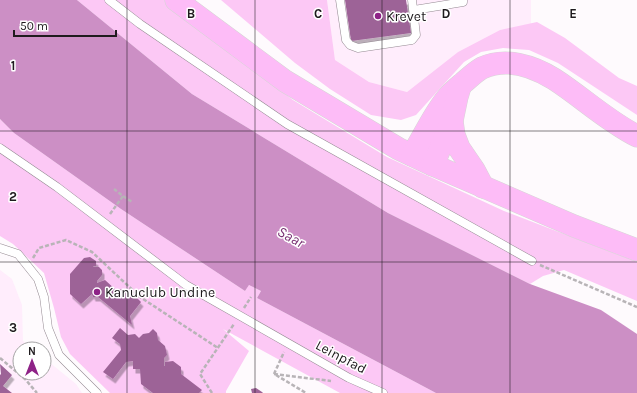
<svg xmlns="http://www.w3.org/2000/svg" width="637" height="393" viewBox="0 0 637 393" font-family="Karla,sans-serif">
<defs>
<filter id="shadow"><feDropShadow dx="2.5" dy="4.5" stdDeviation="0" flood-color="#0004"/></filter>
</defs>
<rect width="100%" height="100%" fill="#fefafd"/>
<g fill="#ffedfc">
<path d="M 327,0 L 531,0 L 531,24 L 500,30 L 458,52 L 407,92 L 369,82 L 335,60 Z"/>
<path d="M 0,270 L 12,279 L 22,305 L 23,341 L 33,349 L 20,349 L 20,373 L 44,373 L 44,358 L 76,384 L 82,393 L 0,393 Z"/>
</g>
<g fill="#fcc8f5">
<path d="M 77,0 L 165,0 L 293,100 L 387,157 L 504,211 L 637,262 L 637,301 L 564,270 L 543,276 L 530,284 L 388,213 L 192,94 Z"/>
<path d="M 221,0 L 327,0 L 335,60 L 369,82 L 407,92 L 458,52 L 500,30 L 537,22 L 565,38 L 619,78 L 637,86 L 637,115 L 558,63 L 529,50 L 503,48 L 481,52 L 464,62 L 416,115 L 401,120 L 371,115 L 330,89 L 295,63 Z"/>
<path d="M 0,119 L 14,133 L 121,209 L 245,291 L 249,285 L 261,291 L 257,298 L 436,393 L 340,393 L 223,329 L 249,351 L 226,391 L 226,393 L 110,393 L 70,354 L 61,337 L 54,308 L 44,273 L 13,244 L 0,236 Z"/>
</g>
<path fill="#cc8fc5" d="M 0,0 L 77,0 L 192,94 L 388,213 L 530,284 L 601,310 L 637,334 L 637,393 L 436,393 L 257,298 L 261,291 L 249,285 L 245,291 L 121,209 L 14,133 L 0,119 Z"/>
<g fill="#9d6397" filter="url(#shadow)">
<path d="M 345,0 L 406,0 L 411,33 L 351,41 Z"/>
<path d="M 90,257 L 96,261 L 96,266 L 93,266 L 94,267 L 99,267 L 102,270 L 102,275 L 97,281 L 97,283 L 105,280 L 116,290 L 122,289 L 129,295 L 133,294 L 141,302 L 130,316 L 132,325 L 98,297 L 93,297 L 92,294 L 81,304 L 70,294 L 70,274 L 84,258 Z"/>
<path d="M 120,328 L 128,335 L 135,334 L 139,338 L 143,334 L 149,333 L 153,329 L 157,333 L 158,340 L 165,346 L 167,355 L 164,358 L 164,366 L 165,366 L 165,362 L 173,361 L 181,367 L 181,374 L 202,390 L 199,393 L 153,393 L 141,384 L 140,369 L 133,369 L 133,361 L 126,362 L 113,379 L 103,372 L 121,350 L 120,344 L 112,338 Z"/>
<path d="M 0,364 L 12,375 L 3,386 L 12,393 L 0,393 L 0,375 L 1,374 Z"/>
<path d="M 256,388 L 262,392 L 263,393 L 252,393 L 251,389 Z"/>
</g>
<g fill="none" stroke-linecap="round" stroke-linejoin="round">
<g stroke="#948a92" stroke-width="9">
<g id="service">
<path d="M 109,0 L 140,24 L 287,124 L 532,261"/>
<path d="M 340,0 L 346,40 L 350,45 L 358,48 L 412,40 L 416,35 L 412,0"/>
<path d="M 414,10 L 463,2 L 463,0"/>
<path d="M 0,148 L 57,187 L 186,285 L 349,378 L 383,393"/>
<path d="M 0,248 L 18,254 L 38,279 L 44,297 L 48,328 L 59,355 L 97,393"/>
</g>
</g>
<g stroke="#d7d6d6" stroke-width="23">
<g id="primary">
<path d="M 176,0 L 285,81 L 399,149 L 433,165 L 574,226 L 637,250"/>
<path d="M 452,121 L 454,135 L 459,148 L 474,170 L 483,187"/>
<path d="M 412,155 C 424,136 433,115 447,98 C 452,92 457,88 463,83 C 469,78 475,72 482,68 C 506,57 533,66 554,79 C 582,97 607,121 637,136"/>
<path d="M 433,165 L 452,121 L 457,97 L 460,87"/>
</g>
</g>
<g stroke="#b8b4b7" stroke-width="2.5" stroke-dasharray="4 2" stroke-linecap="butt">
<path d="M 123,196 L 132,202"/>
<path d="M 110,214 L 123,196 L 114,189"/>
<path d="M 33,258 L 39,248 L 66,240 L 92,252 L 140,297 L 218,348"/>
<path d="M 540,265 L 637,307"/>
<path d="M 244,308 L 251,297"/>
<path d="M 0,358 L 25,379 L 37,393"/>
<path d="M 274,374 L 331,381"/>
<path d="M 274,374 L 284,352"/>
<path d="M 276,375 L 306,393"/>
<path d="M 212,393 L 200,374 L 234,324"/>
</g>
<use href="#service" stroke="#fff" stroke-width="8"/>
<use href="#primary" stroke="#fdbcf7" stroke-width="22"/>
</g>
<path fill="none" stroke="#1f1b1e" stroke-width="1" stroke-opacity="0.55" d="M 127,0 L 127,393M 255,0 L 255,393M 382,0 L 382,393M 510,0 L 510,393M 0,131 L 637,131M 0,262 L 637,262"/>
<g fill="#8e2387" stroke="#fff" stroke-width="1.5">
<circle cx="378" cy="16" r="4"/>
<circle cx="97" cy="292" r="4"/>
</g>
<g text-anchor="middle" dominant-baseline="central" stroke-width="3" stroke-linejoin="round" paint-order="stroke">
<g font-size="14" fill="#1f1b1e" stroke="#fff" text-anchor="start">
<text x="386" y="16">Krevet</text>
<text x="105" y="292">Kanuclub Undine</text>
</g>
<g font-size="14" fill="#1f1b1e" stroke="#fff">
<text transform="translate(341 357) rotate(28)">Leinpfad</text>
</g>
<g font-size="15" font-style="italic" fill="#7a3174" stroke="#fff">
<text transform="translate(291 237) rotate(29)">Saar</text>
</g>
</g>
<g font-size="13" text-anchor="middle" font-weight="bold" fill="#1f1b1e" stroke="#fff" stroke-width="3" stroke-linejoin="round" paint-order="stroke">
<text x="191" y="18">B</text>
<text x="318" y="18">C</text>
<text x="446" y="18">D</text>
<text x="573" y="18">E</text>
<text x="13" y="70">1</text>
<text x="13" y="201">2</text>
<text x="13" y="332">3</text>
</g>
<g transform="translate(32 361)"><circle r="19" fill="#ffffff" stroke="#a5a4a5"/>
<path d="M0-3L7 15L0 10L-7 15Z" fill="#8e2387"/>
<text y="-6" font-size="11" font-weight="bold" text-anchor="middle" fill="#1f1b1e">N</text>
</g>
<path d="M14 30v6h102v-6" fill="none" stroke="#1f1b1e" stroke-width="2"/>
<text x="20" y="30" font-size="12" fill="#1f1b1e" stroke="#ffffff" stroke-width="3" paint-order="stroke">50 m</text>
</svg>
